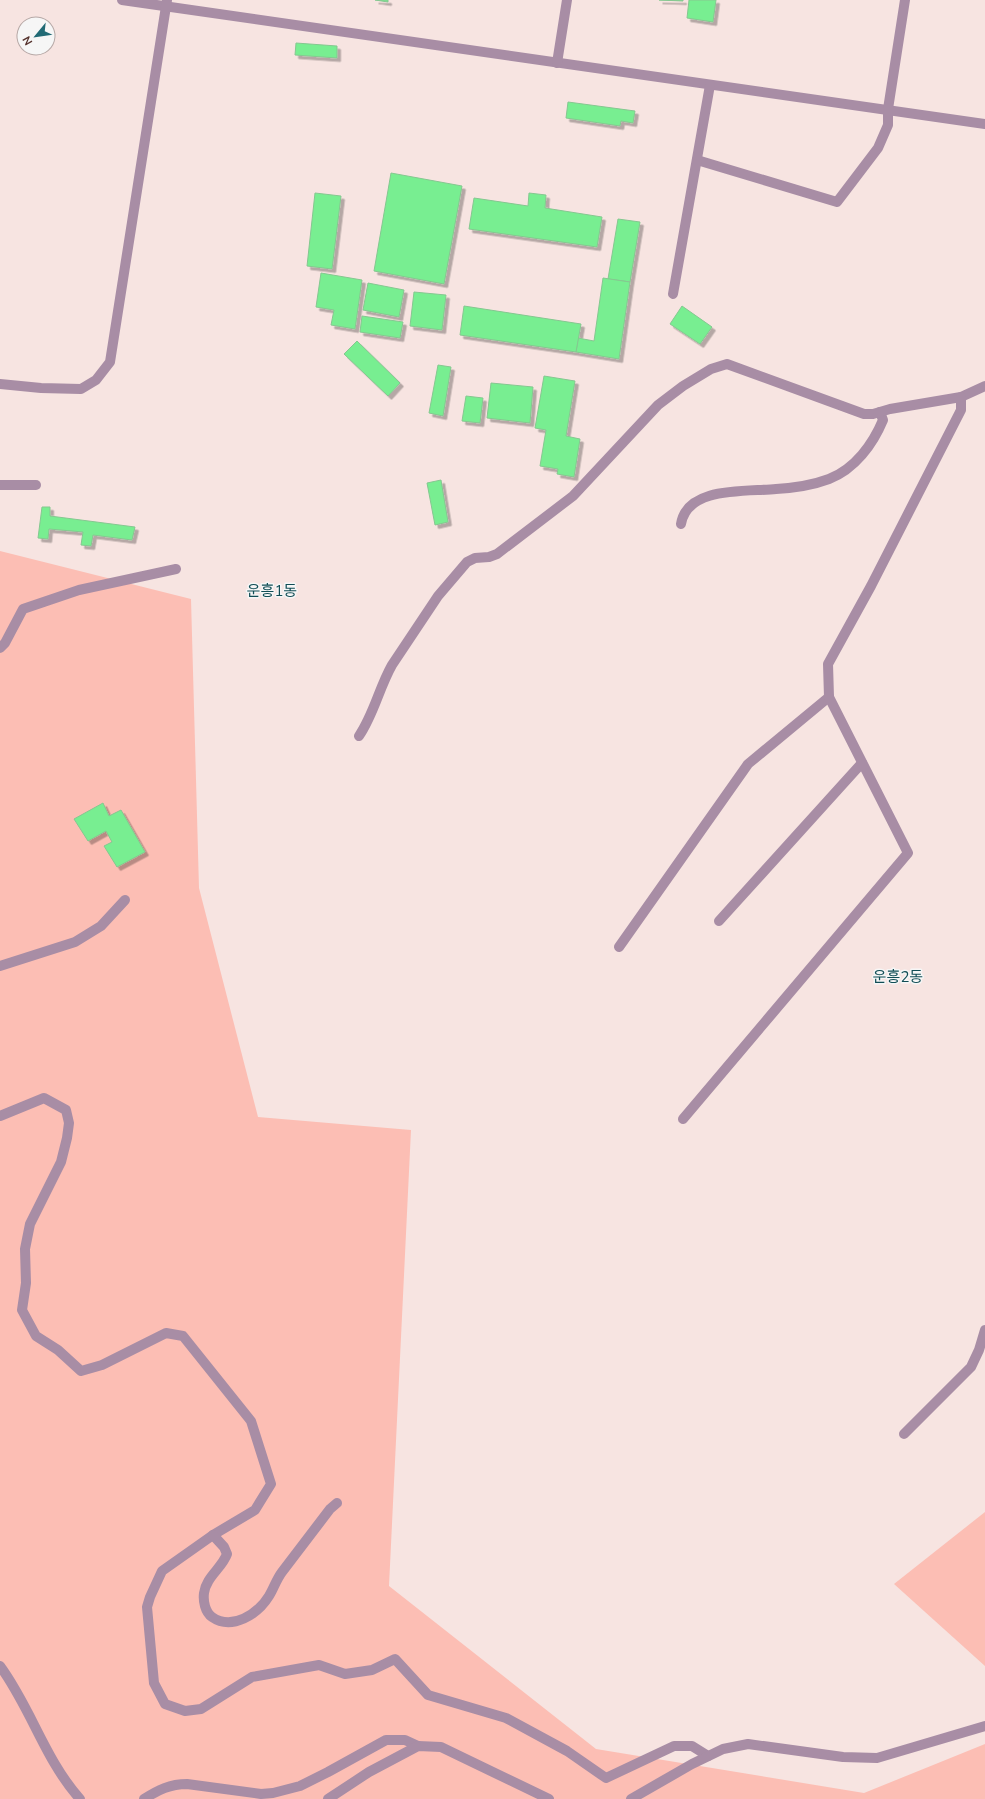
<svg xmlns="http://www.w3.org/2000/svg" width="985" height="1799" viewBox="0 0 985 1799" font-family="'Nunito Sans','Noto Sans KR',sans-serif">
<defs>
<filter id="shadow"><feDropShadow dx="3.5" dy="3.5" stdDeviation="0" flood-color="#0004"/></filter>
</defs>
<rect width="100%" height="100%" fill="#f7e4e1"/>
<g fill="#fcbeb4">
<path d="M 0,551 L 191,599 L 199,888 L 258,1117 L 411,1130 L 389,1586 L 596,1749 L 864,1793 L 985,1744 L 985,1799 L 0,1799 Z"/>
<path d="M 985,1512 L 985,1666 L 894,1584 Z"/>
</g>
<g fill="#78ee91" stroke="#85c790" filter="url(#shadow)">
<path d="M 375,0 L 388,0 L 388,2 Z"/>
<path d="M 659,0 L 683,0 L 683,1 Z"/>
<path d="M 689,0 L 716,0 L 713,22 L 687,18 Z"/>
<path d="M 296,43 L 337,46 L 337,58 L 295,55 Z"/>
<path d="M 568,102 L 635,111 L 633,123 L 621,121 L 620,126 L 566,118 Z"/>
<path d="M 391,173 L 462,186 L 444,284 L 374,271 Z"/>
<path d="M 315,193 L 341,196 L 332,269 L 307,266 Z"/>
<path d="M 529,193 L 546,195 L 545,208 L 602,217 L 597,247 L 469,229 L 474,198 L 528,206 Z"/>
<path d="M 618,219 L 640,222 L 630,282 L 608,279 Z"/>
<path d="M 321,273 L 362,280 L 355,329 L 331,325 L 334,310 L 316,307 Z"/>
<path d="M 603,278 L 630,282 L 619,359 L 576,352 L 578,338 L 594,341 Z"/>
<path d="M 368,283 L 404,290 L 399,317 L 363,310 Z"/>
<path d="M 414,292 L 446,295 L 442,330 L 410,326 Z"/>
<path d="M 464,306 L 581,324 L 576,352 L 460,335 Z"/>
<path d="M 682,306 L 712,327 L 700,344 L 670,324 Z"/>
<path d="M 362,316 L 403,322 L 400,338 L 360,332 Z"/>
<path d="M 357,341 L 400,383 L 388,396 L 344,354 Z"/>
<path d="M 438,365 L 451,367 L 443,416 L 429,413 Z"/>
<path d="M 544,376 L 575,381 L 566,436 L 580,439 L 574,477 L 557,474 L 558,469 L 540,466 L 546,430 L 535,428 Z"/>
<path d="M 491,383 L 533,387 L 530,423 L 487,418 Z"/>
<path d="M 466,396 L 483,398 L 480,423 L 462,421 Z"/>
<path d="M 441,480 L 448,522 L 435,525 L 427,483 Z"/>
<path d="M 42,507 L 50,507 L 50,516 L 135,527 L 132,540 L 93,535 L 91,546 L 81,545 L 83,532 L 49,529 L 48,539 L 38,538 Z"/>
<path d="M 103,803 L 109,816 L 121,810 L 145,852 L 117,867 L 104,846 L 112,842 L 106,831 L 88,841 L 74,819 Z"/>
</g>
<g fill="none" stroke-linecap="round" stroke-linejoin="round">
<g stroke="#a88da5" stroke-width="10">
<path d="M 122,0 L 985,124"/>
<path d="M 557,63 L 567,0"/>
<path d="M 697,160 L 837,202 L 878,148 L 888,125 L 888,109 L 905,0"/>
<path d="M 673,294 L 710,85"/>
<path d="M 0,384 L 41,388 L 81,389 L 96,380 L 110,362 L 167,0"/>
<path d="M 0,485 L 36,485"/>
<path d="M 681,524 C 687,486 747,492 776,489 C 793,488 813,485 829,479 C 855,469 873,444 883,420 L 880,412"/>
<path d="M 0,648 L 5,643 L 23,609 L 79,590 L 176,569"/>
<path d="M 359,736 C 374,714 379,688 392,665 L 438,596 L 467,562 L 475,558 L 489,557 L 497,554 L 573,496 L 658,405 L 683,386 L 711,369 L 727,364 L 864,414 L 873,414 L 890,409 L 961,397 L 985,386"/>
<path d="M 719,921 L 862,763"/>
<path d="M 619,947 L 748,764 L 829,697"/>
<path d="M 0,966 L 75,942 L 101,926 L 125,900"/>
<path d="M 0,1116 L 44,1098 L 66,1110 L 69,1123 L 67,1138 L 61,1162 L 30,1224 L 25,1249 L 26,1283 L 22,1310 L 36,1336 L 58,1350 L 81,1371 L 102,1365 L 166,1333 L 183,1336 L 251,1421 L 271,1484 L 255,1510 L 213,1535 L 162,1571 L 150,1597 L 147,1607 L 154,1683 L 165,1704 L 185,1711 L 201,1709 L 252,1677 L 319,1665 L 345,1674 L 372,1670 L 395,1659 L 428,1695 L 506,1718 L 567,1751 L 606,1778 L 674,1746 L 692,1746 L 708,1756"/>
<path d="M 683,1119 L 908,853 L 829,697 L 828,664 L 871,586 L 961,410 L 961,397"/>
<path d="M 904,1434 L 971,1367 L 979,1350 L 985,1330"/>
<path d="M 213,1535 L 224,1547 L 227,1554 C 222,1568 206,1577 204,1593 C 203,1601 205,1612 212,1617 C 232,1631 258,1614 269,1596 C 274,1588 276,1580 282,1572 C 298,1551 314,1530 330,1509 L 337,1503"/>
<path d="M 0,1666 C 31,1708 45,1760 80,1799"/>
<path d="M 144,1799 C 158,1790 170,1784 187,1784 L 261,1794 L 273,1793 L 300,1786 L 328,1772 L 386,1740 L 405,1740 L 418,1746"/>
<path d="M 328,1799 L 369,1772 L 418,1746 L 441,1747 L 549,1799"/>
<path d="M 631,1799 L 692,1764 L 723,1749 L 748,1744 L 843,1757 L 877,1758 L 985,1726"/>
</g>
</g>
<g text-anchor="middle" dominant-baseline="central" stroke-width="3" stroke-linejoin="round" paint-order="stroke">
<g font-size="15" fill="#114d55" stroke="#f6f6f6">
<text x="272" y="591">운흥1동</text>
<text x="898" y="977">운흥2동</text>
</g>
</g>
<g transform="translate(36 36) rotate(241)"><circle r="19" fill="#f6f6f6" stroke="#b6a8a6"/>
<path d="M0-3L7 15L0 10L-7 15Z" fill="#216a75"/>
<text y="-6" font-size="11" font-weight="bold" text-anchor="middle" fill="#55322d">N</text>
</g>
</svg>
